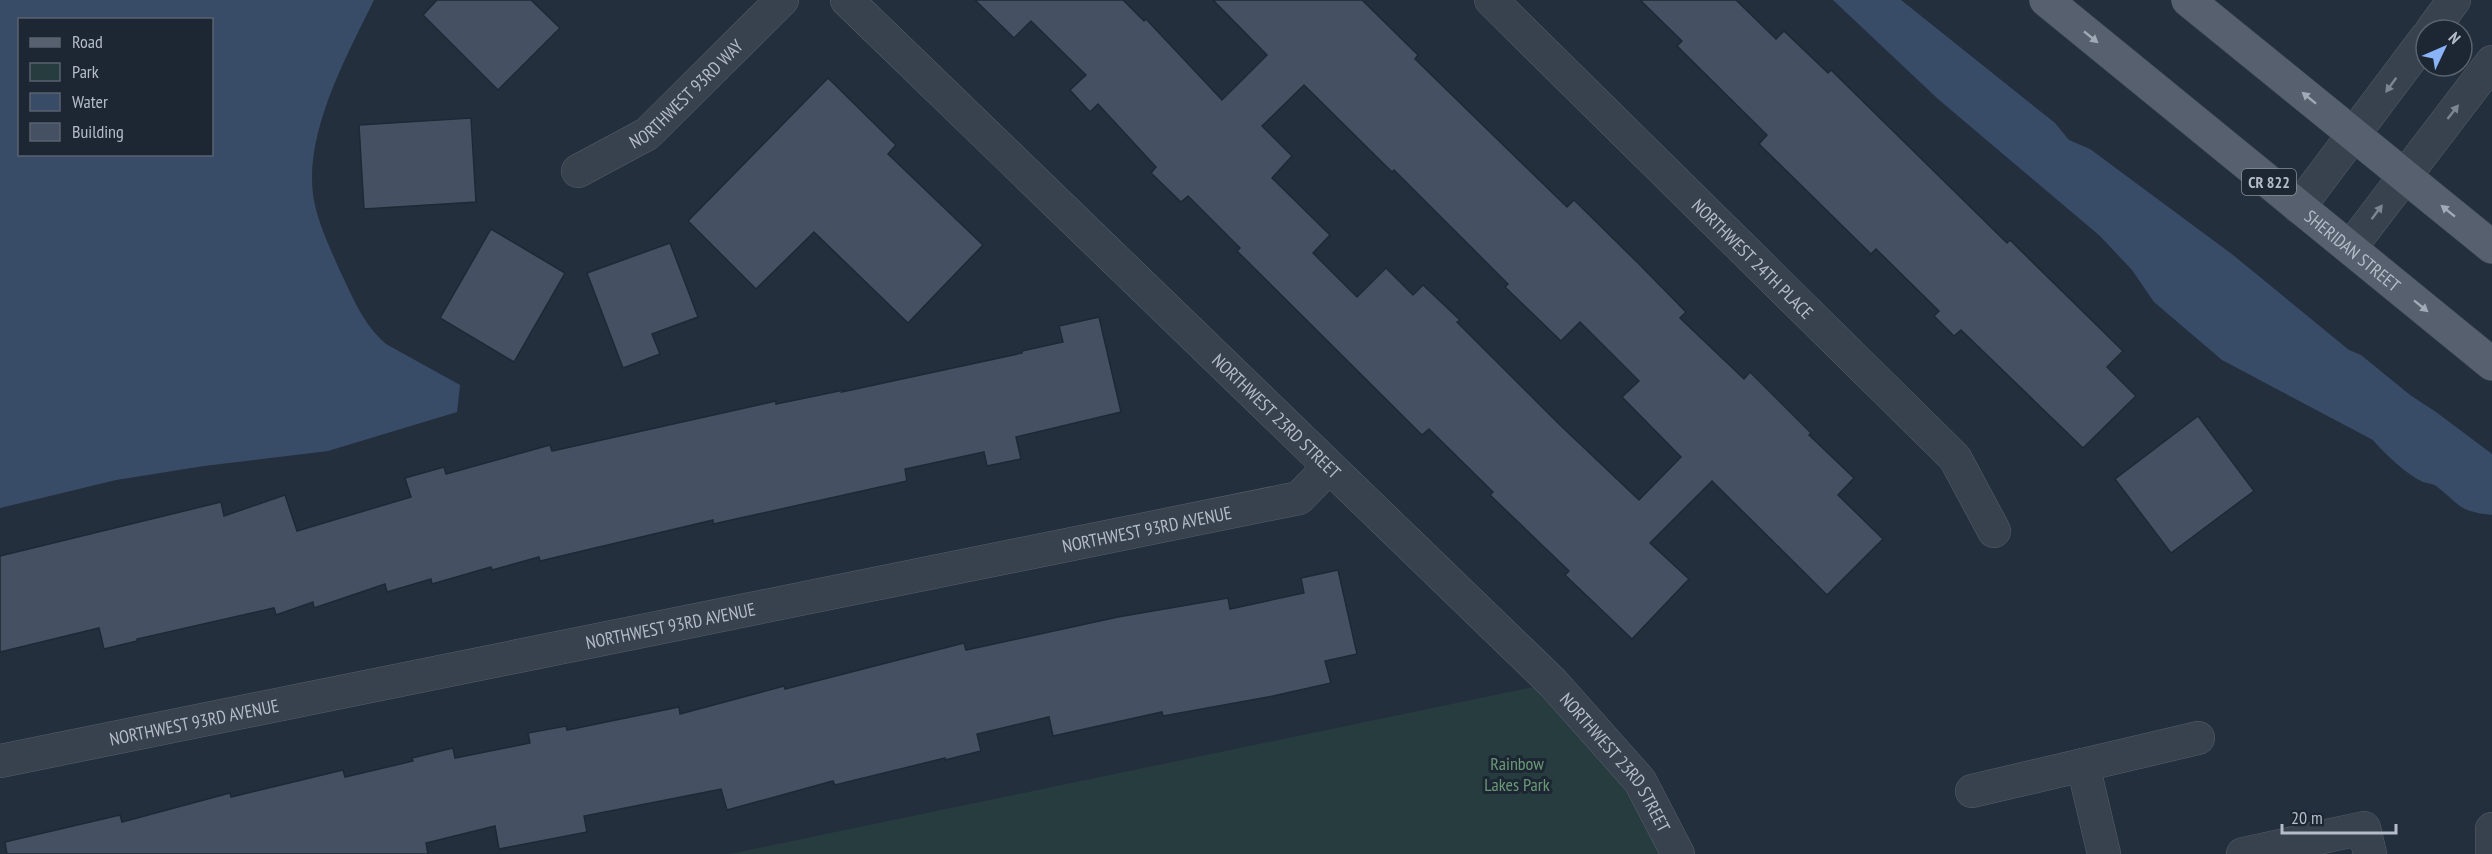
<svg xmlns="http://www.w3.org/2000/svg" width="2492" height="854" viewBox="0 0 2492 854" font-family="'PT Sans Narrow',sans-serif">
<rect width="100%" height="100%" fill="#242f3e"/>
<path fill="#263c3f" d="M 1553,683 L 1678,854 L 729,854 Z"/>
<g fill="#394c67" fill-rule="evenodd">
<path d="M 0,0 L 374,0 C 347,55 305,131 313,194 C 316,219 330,248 340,271 C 353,298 363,324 386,344 L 460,385 L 457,412 L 328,451 L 204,466 L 116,480 L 0,508 ZM 20,20 L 212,20 L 212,154 L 20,154 Z"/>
<path d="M 1833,0 L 1901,0 L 2055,123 L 2069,140 L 2090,149 L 2233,255 L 2349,350 L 2361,355 L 2410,395 L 2436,412 L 2492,454 L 2492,515 C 2457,511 2461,505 2436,486 C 2432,483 2428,484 2423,482 C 2406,474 2385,454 2373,440 L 2222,360 L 2154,302 L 2132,270 L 2100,236 L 1938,99 Z"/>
</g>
<g fill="#455162" stroke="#1f2835" stroke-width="1.5" fill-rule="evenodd">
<path d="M 437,0 L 531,0 L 560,28 L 498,90 L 423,15 Z"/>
<path d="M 975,0 L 1123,0 L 1144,21 L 1146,19 L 1222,100 L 1267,55 L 1213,0 L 1362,0 L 1418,55 L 1415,59 L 1567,207 L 1574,200 L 1638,263 L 1686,312 L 1680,318 L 1744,379 L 1750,372 L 1811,433 L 1809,435 L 1854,478 L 1838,495 L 1883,539 L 1827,595 L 1712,481 L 1650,543 L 1689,579 L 1632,639 L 1565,575 L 1569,571 L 1490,495 L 1493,492 L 1429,429 L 1422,435 L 1237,251 L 1240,248 L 1188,196 L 1181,202 L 1151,173 L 1156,167 L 1098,104 L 1090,112 L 1070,90 L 1086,75 L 1031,21 L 1014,38 ZM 1304,85 L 1392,172 L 1394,170 L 1508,284 L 1505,287 L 1561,341 L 1580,322 L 1639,381 L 1622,397 L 1681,457 L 1639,500 L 1559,424 L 1457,322 L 1460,320 L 1423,285 L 1413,295 L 1386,268 L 1357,297 L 1313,253 L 1330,235 L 1272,178 L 1292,156 L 1262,126 Z"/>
<path d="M 1640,0 L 1736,0 L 1776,39 L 1784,31 L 1828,73 L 1831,70 L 2007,243 L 2010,240 L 2123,351 L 2107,367 L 2136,396 L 2083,448 L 1961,330 L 1954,336 L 1934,316 L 1939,311 L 1876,249 L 1871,254 L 1759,144 L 1767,135 L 1677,46 L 1682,41 Z"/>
<path d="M 828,78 L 896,145 L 888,154 L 983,245 L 908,323 L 814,232 L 756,289 L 688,221 Z"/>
<path d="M 471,118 L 476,202 L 364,209 L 359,125 Z"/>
<path d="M 491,229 L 565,273 L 514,362 L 440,318 Z"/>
<path d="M 670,243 L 698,317 L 652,334 L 660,354 L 623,368 L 587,273 Z"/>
<path d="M 1099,317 L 1121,412 L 1016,437 L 1021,459 L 987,466 L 984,452 L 905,469 L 907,481 L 799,505 L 713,524 L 713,520 L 540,561 L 539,557 L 492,570 L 491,567 L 432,584 L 431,579 L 387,592 L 385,584 L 314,608 L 313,602 L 276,615 L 274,608 L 137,639 L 137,641 L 104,649 L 99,628 L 0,652 L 0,556 L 221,502 L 224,516 L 285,495 L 297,531 L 411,497 L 405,478 L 444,467 L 446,474 L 550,445 L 552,451 L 776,401 L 776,404 L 844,390 L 842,392 L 1022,353 L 1022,351 L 1063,342 L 1059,326 Z"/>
<path d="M 2198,416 L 2254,491 L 2171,553 L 2115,479 Z"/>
<path d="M 1338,570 L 1357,654 L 1325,661 L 1331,683 L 1273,696 L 1163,716 L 1162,712 L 1053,736 L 1049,717 L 977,734 L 981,751 L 945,760 L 945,758 L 835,785 L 833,781 L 727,810 L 721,789 L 584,816 L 587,832 L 499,849 L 495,826 L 426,843 L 428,854 L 7,854 L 5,842 L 120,815 L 122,822 L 230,793 L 231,797 L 343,770 L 345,777 L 413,761 L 412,758 L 453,748 L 455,758 L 530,743 L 528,733 L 566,726 L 567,730 L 679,707 L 680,714 L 784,686 L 785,689 L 964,643 L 966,650 L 1118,617 L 1228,598 L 1230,609 L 1304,593 L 1301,578 Z"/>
</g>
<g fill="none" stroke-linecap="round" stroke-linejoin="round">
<g stroke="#565f6c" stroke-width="34">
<g id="minor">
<path id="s1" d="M 847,0 L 1553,683 L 1640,781 L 1678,854"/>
<path id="s2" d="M 1491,0 L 1955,458 L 1994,531"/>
<path d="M 2432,30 L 2454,0"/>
<path id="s3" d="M 578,171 L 647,134 L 782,0"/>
<path d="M 2299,207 L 2426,38"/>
<path d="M 2350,248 L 2492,62"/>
<path id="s4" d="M 0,761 L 1299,498 L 1329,467"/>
<path d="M 2083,765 L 2104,854"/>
<path d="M 1972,791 L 2198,738"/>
<path d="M 2243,854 L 2364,828 L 2370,854"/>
<path d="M 2492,854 L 2492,829"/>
</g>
</g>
<g stroke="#414a57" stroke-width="34">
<g id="major">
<path id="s5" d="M 2046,0 L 2492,364"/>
<path d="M 2188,0 L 2492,247"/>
</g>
</g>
<use href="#minor" stroke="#38414e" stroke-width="33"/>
<use href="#major" stroke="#56606e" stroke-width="33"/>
</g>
<defs><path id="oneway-solid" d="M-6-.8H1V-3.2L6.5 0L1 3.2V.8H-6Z" transform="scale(1.5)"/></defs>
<g fill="#a1aab7">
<use href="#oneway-solid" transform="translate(2091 37) rotate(39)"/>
<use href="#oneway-solid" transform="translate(2309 98) rotate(-141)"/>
<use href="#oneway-solid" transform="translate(2448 211) rotate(-141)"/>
<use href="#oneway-solid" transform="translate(2421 306) rotate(39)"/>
</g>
<g fill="#7c8592">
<use href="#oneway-solid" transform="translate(2391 85) rotate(126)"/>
<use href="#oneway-solid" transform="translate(2453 112) rotate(-52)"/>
<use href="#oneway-solid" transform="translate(2377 212) rotate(-53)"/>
</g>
<g text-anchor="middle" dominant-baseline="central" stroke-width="6" stroke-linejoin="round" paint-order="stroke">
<rect fill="#1d2633" stroke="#878f9c" stroke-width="1.5" x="2242" y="169" width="54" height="26" rx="4.5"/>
<g font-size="16" font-weight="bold" fill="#b4bcc9">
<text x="2269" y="182">CR 822</text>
</g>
<g font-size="18" fill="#b4bcc9" stroke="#1d2633">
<text stroke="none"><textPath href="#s3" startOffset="134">NORTHWEST 93RD WAY</textPath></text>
<text stroke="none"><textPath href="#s5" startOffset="396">SHERIDAN STREET</textPath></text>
<text stroke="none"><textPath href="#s2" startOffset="368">NORTHWEST 24TH PLACE</textPath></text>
<text stroke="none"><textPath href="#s1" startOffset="598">NORTHWEST 23RD STREET</textPath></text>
<text stroke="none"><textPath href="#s4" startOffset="1170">NORTHWEST 93RD AVENUE</textPath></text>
<text stroke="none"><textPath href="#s4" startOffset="684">NORTHWEST 93RD AVENUE</textPath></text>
<text stroke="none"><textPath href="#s4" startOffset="198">NORTHWEST 93RD AVENUE</textPath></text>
<text stroke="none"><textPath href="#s1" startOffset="1084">NORTHWEST 23RD STREET</textPath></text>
</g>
<g font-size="18" fill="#6b9a76" stroke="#1d2633">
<text x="1517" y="763">Rainbow<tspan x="1517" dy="21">Lakes Park</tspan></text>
</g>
</g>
<rect x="18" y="18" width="195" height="138" fill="#1d2633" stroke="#59626f" stroke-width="1.5"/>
<rect x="30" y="38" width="30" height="9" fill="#56606e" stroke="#59626f" stroke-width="1.5"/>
<text x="72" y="48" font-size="18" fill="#b4bcc9">Road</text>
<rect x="30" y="63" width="30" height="18" fill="#263c3f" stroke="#59626f" stroke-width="1.5"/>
<text x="72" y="78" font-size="18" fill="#b4bcc9">Park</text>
<rect x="30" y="93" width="30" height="18" fill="#394c67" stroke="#59626f" stroke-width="1.5"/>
<text x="72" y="108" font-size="18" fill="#b4bcc9">Water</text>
<rect x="30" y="123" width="30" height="18" fill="#455162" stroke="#59626f" stroke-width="1.5"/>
<text x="72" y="138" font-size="18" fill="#b4bcc9">Building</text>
<g transform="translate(2444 48) rotate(46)"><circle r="28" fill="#1d2633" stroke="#59626f" stroke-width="1.5"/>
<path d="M0-4.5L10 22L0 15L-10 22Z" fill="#8ab4f8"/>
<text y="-9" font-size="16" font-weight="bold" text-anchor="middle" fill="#b4bcc9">N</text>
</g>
<path d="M2282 824v9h114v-9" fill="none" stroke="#b4bcc9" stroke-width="3"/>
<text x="2291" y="824" font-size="18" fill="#b4bcc9" stroke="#1d2633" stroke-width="4.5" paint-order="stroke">20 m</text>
</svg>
